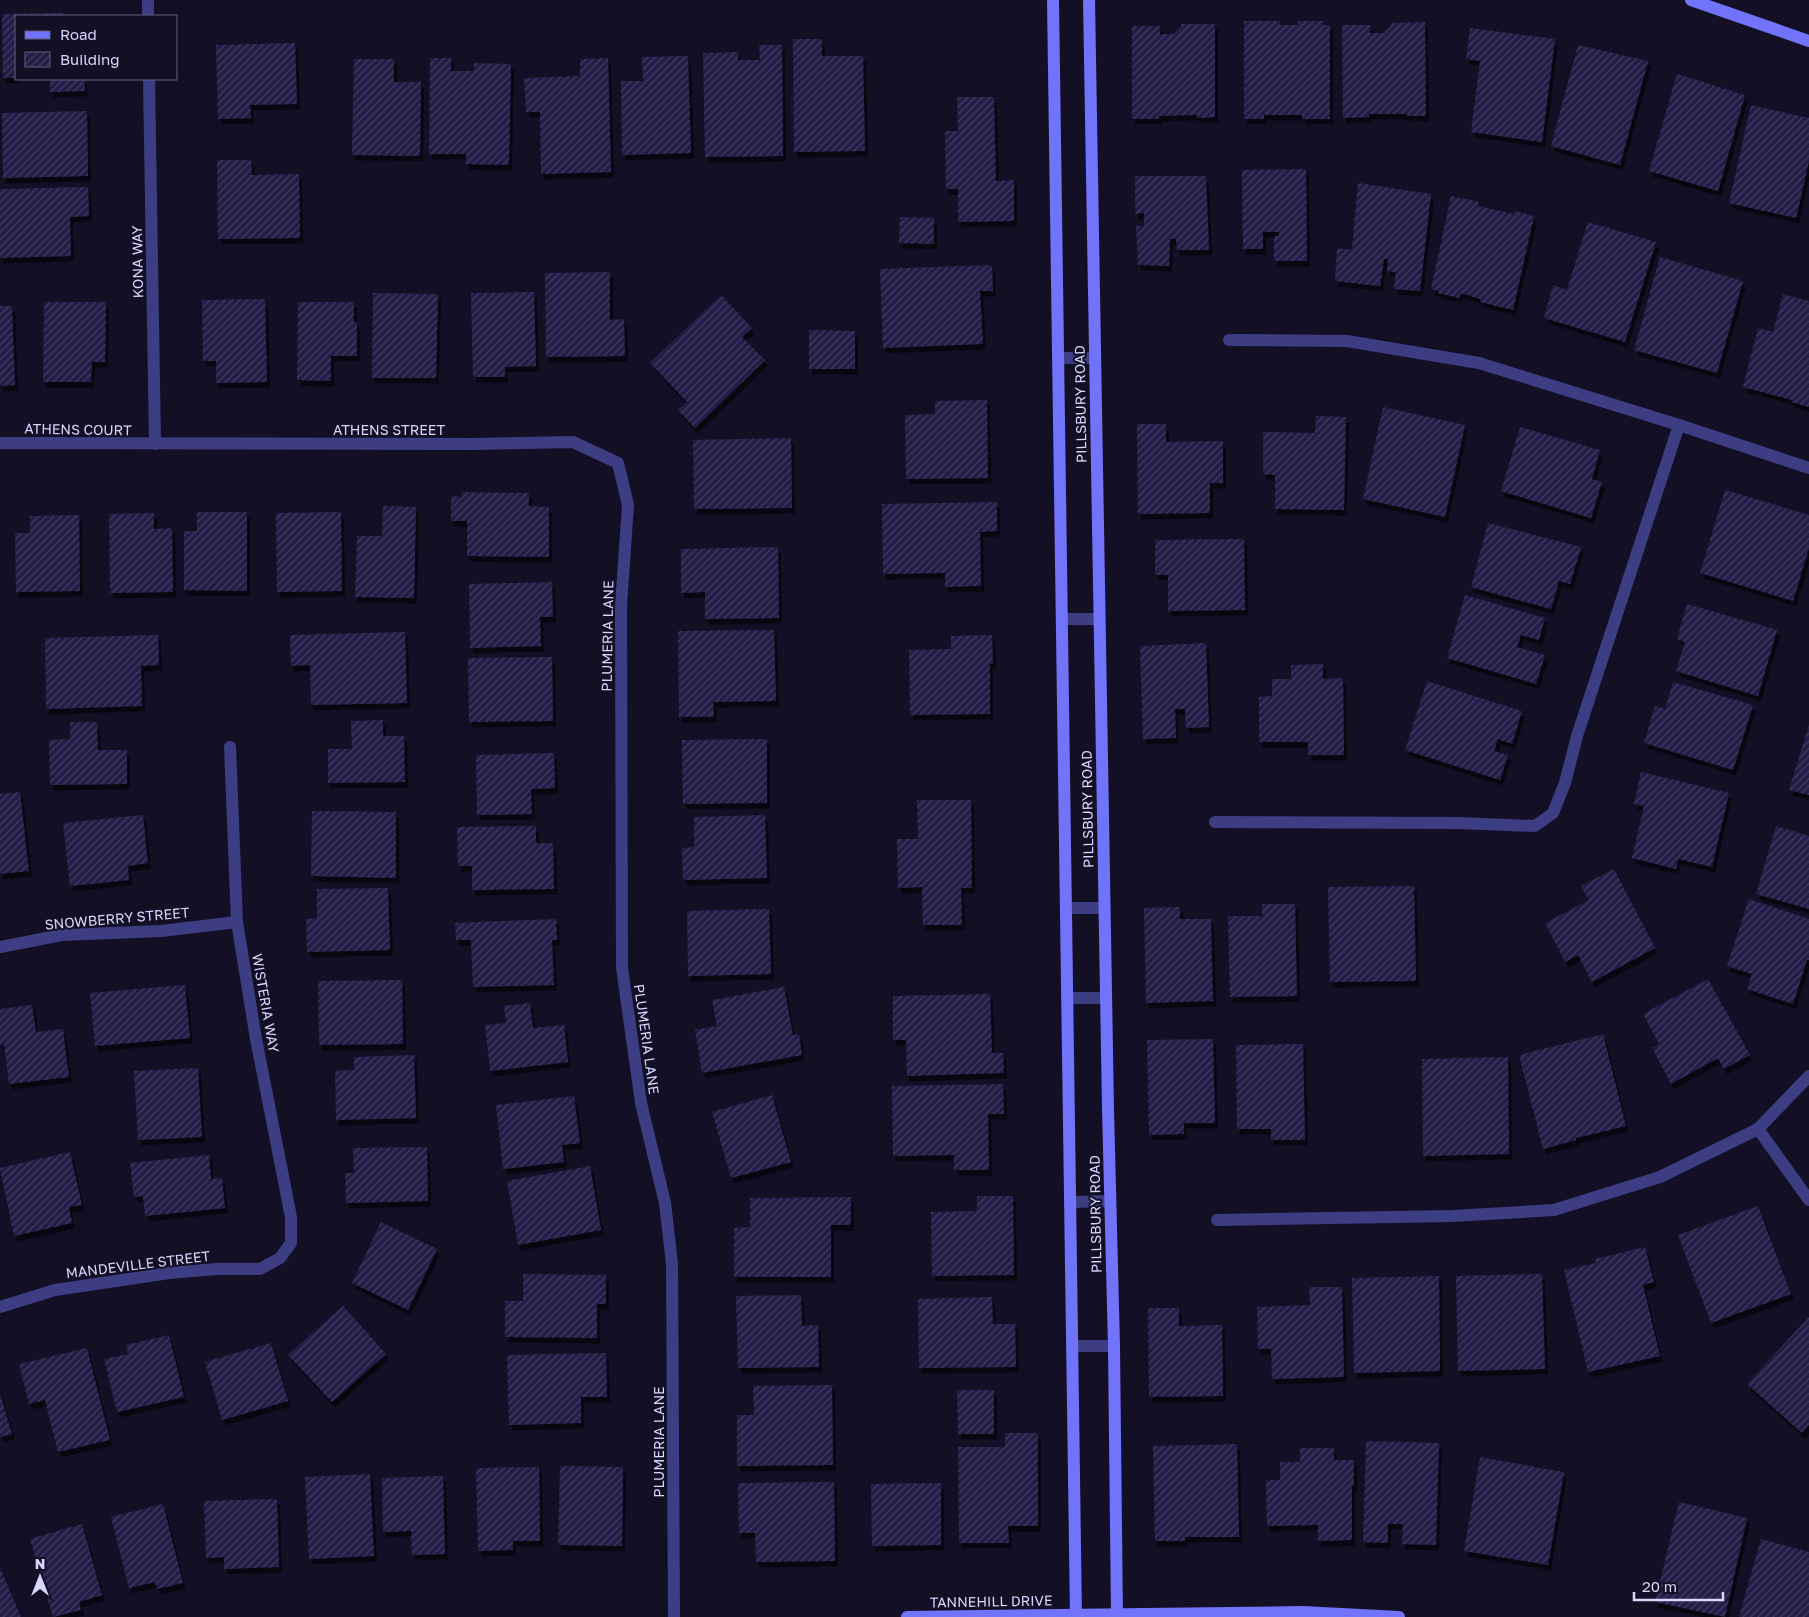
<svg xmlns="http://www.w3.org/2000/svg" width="1809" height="1617" viewBox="0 0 1809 1617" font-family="'Golos Text',sans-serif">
<defs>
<pattern id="building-hatch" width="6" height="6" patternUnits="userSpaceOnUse" patternTransform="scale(1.25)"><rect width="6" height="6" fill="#231d46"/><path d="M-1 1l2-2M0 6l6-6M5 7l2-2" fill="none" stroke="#423d62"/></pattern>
<filter id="shadow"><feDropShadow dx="3" dy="5.5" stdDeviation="0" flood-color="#0009"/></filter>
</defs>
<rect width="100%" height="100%" fill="#131026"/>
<g fill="url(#building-hatch)" filter="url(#shadow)">
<path d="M 64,13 L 64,16 L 16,16 L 16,78 L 3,78 L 2,14 Z"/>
<path d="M 1244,21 L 1280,21 L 1280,25 L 1298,25 L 1298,21 L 1323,21 L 1323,25 L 1330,25 L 1330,119 L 1302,119 L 1302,115 L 1264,115 L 1264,119 L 1244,119 Z"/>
<path d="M 1425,22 L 1426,116 L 1407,116 L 1407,114 L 1369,114 L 1369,117 L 1343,118 L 1342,25 L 1370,25 L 1370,33 L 1384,33 L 1391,26 L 1391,23 Z"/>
<path d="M 1181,24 L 1215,24 L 1215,117 L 1197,118 L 1197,115 L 1159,116 L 1159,119 L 1132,119 L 1132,26 L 1160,26 L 1160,34 L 1174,34 L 1181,27 Z"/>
<path d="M 1470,28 L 1555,39 L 1542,142 L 1471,132 L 1480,61 L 1466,59 Z"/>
<path d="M 793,39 L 822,39 L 822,56 L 863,56 L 865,151 L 794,152 Z"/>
<path d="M 295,43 L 297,104 L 250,105 L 251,118 L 218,119 L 216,45 Z"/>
<path d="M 759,45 L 782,45 L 783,156 L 705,157 L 703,53 L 738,52 L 738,60 L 760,60 Z"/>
<path d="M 1578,45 L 1648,61 L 1620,165 L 1551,146 Z"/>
<path d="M 688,56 L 691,153 L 622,155 L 621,81 L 643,81 L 642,57 Z"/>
<path d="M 430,58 L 451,58 L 451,71 L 474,71 L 474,63 L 511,64 L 509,165 L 466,164 L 466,154 L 429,154 Z"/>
<path d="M 608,58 L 611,172 L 541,174 L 540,112 L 526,112 L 524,78 L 580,76 L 580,59 Z"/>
<path d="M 354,59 L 394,59 L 394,82 L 421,82 L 420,156 L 352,155 Z"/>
<path d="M 1677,74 L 1745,95 L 1718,191 L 1649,171 Z"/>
<path d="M 50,79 L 84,79 L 85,91 L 50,92 Z"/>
<path d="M 957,97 L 994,97 L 996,181 L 1014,180 L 1014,221 L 958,222 L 958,189 L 946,189 L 945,131 L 958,131 Z"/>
<path d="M 1751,105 L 1809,118 L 1809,161 L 1796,218 L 1729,203 Z"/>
<path d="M 87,111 L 88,176 L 3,178 L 2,113 Z"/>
<path d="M 217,160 L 251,160 L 252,175 L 299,174 L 300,238 L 218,239 Z"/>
<path d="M 1306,169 L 1307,261 L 1274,261 L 1274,236 L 1279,236 L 1279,232 L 1263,232 L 1263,249 L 1243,249 L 1242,170 Z"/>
<path d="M 1135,176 L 1206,176 L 1209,250 L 1177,250 L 1176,239 L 1170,239 L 1169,266 L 1138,265 L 1136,226 L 1144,226 L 1144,213 L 1135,214 Z"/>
<path d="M 1358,183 L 1431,194 L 1420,291 L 1394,289 L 1396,272 L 1387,271 L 1388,259 L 1384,259 L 1380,286 L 1335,281 L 1337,248 L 1352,250 Z"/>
<path d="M 88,187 L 89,216 L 70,217 L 71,256 L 0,258 L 0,189 Z"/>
<path d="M 1451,196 L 1479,202 L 1478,206 L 1514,214 L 1515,211 L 1534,216 L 1513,310 L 1480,302 L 1480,299 L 1461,293 L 1459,298 L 1438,293 L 1438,291 L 1431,289 Z"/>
<path d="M 900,217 L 934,218 L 934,244 L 899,243 Z"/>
<path d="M 1588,222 L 1656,242 L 1625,342 L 1544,318 L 1553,285 L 1567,290 Z"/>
<path d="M 1660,257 L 1743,281 L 1717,373 L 1634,350 Z"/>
<path d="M 992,265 L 993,291 L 980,291 L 983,344 L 883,348 L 880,269 Z"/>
<path d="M 610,272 L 610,320 L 624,319 L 625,356 L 546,357 L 545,273 Z"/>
<path d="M 534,292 L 536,366 L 505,367 L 505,377 L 473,377 L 471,293 Z"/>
<path d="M 373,293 L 438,294 L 436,378 L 372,378 Z"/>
<path d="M 1783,294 L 1809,301 L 1809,407 L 1791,402 L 1792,400 L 1743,387 L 1758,328 L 1773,332 Z"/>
<path d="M 721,295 L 752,328 L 742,337 L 765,360 L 695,428 L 678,410 L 687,402 L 650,363 Z"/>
<path d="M 265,299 L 267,382 L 216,383 L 216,361 L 203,361 L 202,300 Z"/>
<path d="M 44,302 L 106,302 L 105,362 L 92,362 L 91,382 L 43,382 Z"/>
<path d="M 298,302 L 354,302 L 354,322 L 357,322 L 357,356 L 331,356 L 331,381 L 297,380 Z"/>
<path d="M 0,306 L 12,306 L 15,385 L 0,386 Z"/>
<path d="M 809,330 L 855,331 L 855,369 L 809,369 Z"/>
<path d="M 987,400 L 988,478 L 906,479 L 905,415 L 935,414 L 935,401 Z"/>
<path d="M 1383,407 L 1465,425 L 1445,517 L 1363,499 Z"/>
<path d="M 1316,416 L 1346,417 L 1344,510 L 1275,509 L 1275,475 L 1263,474 L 1263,432 L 1315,433 Z"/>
<path d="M 1137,424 L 1166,424 L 1166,442 L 1223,441 L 1223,483 L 1210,483 L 1210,513 L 1138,514 Z"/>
<path d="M 1520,427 L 1600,450 L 1592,479 L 1602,482 L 1591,518 L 1501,491 Z"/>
<path d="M 791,438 L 792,508 L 694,509 L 693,440 Z"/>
<path d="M 1725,490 L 1809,515 L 1809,548 L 1793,601 L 1700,573 Z"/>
<path d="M 462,492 L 529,493 L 529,506 L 549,507 L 549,557 L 467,556 L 467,521 L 451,521 L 451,496 L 462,497 Z"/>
<path d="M 997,502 L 997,531 L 980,532 L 981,586 L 945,587 L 945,573 L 883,574 L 882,504 Z"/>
<path d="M 383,506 L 416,507 L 414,598 L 355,597 L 357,536 L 382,536 Z"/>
<path d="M 197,512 L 247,512 L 247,591 L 184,590 L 184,531 L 197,531 Z"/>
<path d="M 341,512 L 342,591 L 277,592 L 276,513 Z"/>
<path d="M 154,513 L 154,529 L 172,528 L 173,592 L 110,593 L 109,514 Z"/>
<path d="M 79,515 L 80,591 L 16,592 L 15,533 L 30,533 L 30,516 Z"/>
<path d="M 1488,523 L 1581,547 L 1570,584 L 1559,581 L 1551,609 L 1471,587 Z"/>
<path d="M 1244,539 L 1245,610 L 1168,611 L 1168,575 L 1155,575 L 1155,540 Z"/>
<path d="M 778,547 L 779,618 L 705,619 L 705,592 L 681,593 L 681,549 Z"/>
<path d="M 552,582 L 553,617 L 540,617 L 541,646 L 470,648 L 469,584 Z"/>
<path d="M 1465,595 L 1545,618 L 1539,640 L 1521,635 L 1517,647 L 1545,655 L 1536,684 L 1447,658 Z"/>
<path d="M 1687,604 L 1777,630 L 1758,696 L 1676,671 L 1685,642 L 1677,639 Z"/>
<path d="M 774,630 L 776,701 L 713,702 L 714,717 L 679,717 L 678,631 Z"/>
<path d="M 405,632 L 407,703 L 311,705 L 310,665 L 291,666 L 290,635 Z"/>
<path d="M 158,635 L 159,665 L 141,666 L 142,706 L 46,709 L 45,638 Z"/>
<path d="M 992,635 L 993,664 L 990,664 L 990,714 L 910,715 L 909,650 L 951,649 L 951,636 Z"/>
<path d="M 1206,643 L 1209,727 L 1186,728 L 1185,709 L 1175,709 L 1176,738 L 1143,739 L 1140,646 Z"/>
<path d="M 552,657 L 553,721 L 469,722 L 468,658 Z"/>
<path d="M 1323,664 L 1323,679 L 1343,678 L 1344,755 L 1308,755 L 1308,742 L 1259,742 L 1259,697 L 1272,696 L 1272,679 L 1291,679 L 1291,665 Z"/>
<path d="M 1427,681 L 1522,711 L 1512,744 L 1498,739 L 1494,751 L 1508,755 L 1500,780 L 1405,750 Z"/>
<path d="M 1673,682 L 1753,705 L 1733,770 L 1644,743 L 1655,706 L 1665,709 Z"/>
<path d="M 383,720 L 383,736 L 404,736 L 405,782 L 328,783 L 328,749 L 352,749 L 351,721 Z"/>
<path d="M 70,722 L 97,722 L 98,750 L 127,750 L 127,784 L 50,785 L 49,740 L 70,739 Z"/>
<path d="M 1809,725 L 1809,795 L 1789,790 Z"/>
<path d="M 767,739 L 767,803 L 683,804 L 682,740 Z"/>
<path d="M 554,753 L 555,788 L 531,789 L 532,814 L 477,815 L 476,755 Z"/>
<path d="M 1641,772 L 1729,793 L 1712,867 L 1678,859 L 1676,869 L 1632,858 L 1644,806 L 1634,804 Z"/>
<path d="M 20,792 L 29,871 L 0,874 L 0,794 Z"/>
<path d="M 917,800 L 971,800 L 972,888 L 961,888 L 962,925 L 923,925 L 922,887 L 898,888 L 897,839 L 918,839 Z"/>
<path d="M 312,811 L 396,812 L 396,878 L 311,876 Z"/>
<path d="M 143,815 L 148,863 L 128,866 L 129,880 L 70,886 L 63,823 Z"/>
<path d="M 765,815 L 767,878 L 683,880 L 682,848 L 694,847 L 694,817 Z"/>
<path d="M 536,826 L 536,843 L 553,843 L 554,889 L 472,890 L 472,866 L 458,866 L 457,827 Z"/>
<path d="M 1776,826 L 1809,836 L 1809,909 L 1756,894 Z"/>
<path d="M 1614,869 L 1655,948 L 1592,982 L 1578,955 L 1565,962 L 1545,923 L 1589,900 L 1581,886 Z"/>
<path d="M 1414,886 L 1416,981 L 1330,982 L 1328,887 Z"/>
<path d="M 388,888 L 390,950 L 307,952 L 306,919 L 317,918 L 317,889 Z"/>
<path d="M 1749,899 L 1809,919 L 1809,960 L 1807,960 L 1793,1004 L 1747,989 L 1752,974 L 1727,966 Z"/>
<path d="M 1262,904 L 1295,904 L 1297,996 L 1230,997 L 1228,916 L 1262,916 Z"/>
<path d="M 1180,907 L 1180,919 L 1211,919 L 1213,1001 L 1146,1003 L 1144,908 Z"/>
<path d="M 769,909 L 771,974 L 688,976 L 687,911 Z"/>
<path d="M 556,919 L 557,940 L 552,940 L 554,985 L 473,987 L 471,940 L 456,940 L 455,923 Z"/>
<path d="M 1708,979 L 1750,1055 L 1724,1069 L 1718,1058 L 1671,1084 L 1652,1048 L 1659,1044 L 1643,1014 Z"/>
<path d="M 402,980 L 403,1044 L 319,1045 L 318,981 Z"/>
<path d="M 185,985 L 190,1038 L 95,1046 L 90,993 Z"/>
<path d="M 784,987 L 793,1035 L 799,1034 L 802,1055 L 702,1073 L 695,1030 L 717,1026 L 712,1000 Z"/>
<path d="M 990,994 L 992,1053 L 1003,1053 L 1004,1073 L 907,1076 L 906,1040 L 893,1040 L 893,996 Z"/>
<path d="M 530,1003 L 533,1028 L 564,1025 L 568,1062 L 490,1071 L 485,1025 L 506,1023 L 504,1006 Z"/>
<path d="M 32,1005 L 36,1032 L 63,1029 L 69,1077 L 9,1084 L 4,1044 L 0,1045 L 0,1009 Z"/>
<path d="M 1603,1034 L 1626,1126 L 1576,1138 L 1576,1140 L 1543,1149 L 1519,1055 Z"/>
<path d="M 1213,1039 L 1215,1123 L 1184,1123 L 1184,1134 L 1149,1135 L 1147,1040 Z"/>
<path d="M 1303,1044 L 1305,1140 L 1271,1140 L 1271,1129 L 1237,1129 L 1236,1045 Z"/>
<path d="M 414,1055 L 416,1118 L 336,1120 L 335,1071 L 354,1070 L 354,1057 Z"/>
<path d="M 1508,1057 L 1509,1154 L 1423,1156 L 1422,1059 Z"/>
<path d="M 198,1068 L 202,1137 L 138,1140 L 134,1071 Z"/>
<path d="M 1003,1084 L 1004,1114 L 988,1114 L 989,1170 L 954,1170 L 954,1155 L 893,1156 L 892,1086 Z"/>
<path d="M 772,1095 L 791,1162 L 731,1178 L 712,1112 Z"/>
<path d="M 574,1096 L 580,1143 L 562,1145 L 564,1162 L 503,1169 L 496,1105 Z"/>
<path d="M 427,1147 L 428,1201 L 346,1203 L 345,1173 L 354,1173 L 353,1148 Z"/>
<path d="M 70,1152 L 82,1205 L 69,1207 L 72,1223 L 14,1236 L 0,1168 Z"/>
<path d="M 209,1155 L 211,1179 L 222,1178 L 225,1208 L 145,1216 L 143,1196 L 134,1197 L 130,1163 Z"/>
<path d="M 590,1166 L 601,1230 L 518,1245 L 507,1181 Z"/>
<path d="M 977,1196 L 1013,1196 L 1014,1275 L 932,1276 L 931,1212 L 977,1211 Z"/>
<path d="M 851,1197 L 851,1225 L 831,1225 L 831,1277 L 734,1277 L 734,1228 L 750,1227 L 750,1198 Z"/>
<path d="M 1758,1206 L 1791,1294 L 1711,1323 L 1678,1235 Z"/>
<path d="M 381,1222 L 437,1249 L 408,1310 L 352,1283 Z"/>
<path d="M 1645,1247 L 1654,1282 L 1643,1285 L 1660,1356 L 1588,1372 L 1564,1270 L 1596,1263 L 1595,1259 Z"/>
<path d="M 523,1274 L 606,1275 L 606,1304 L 597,1304 L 597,1338 L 505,1337 L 505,1301 L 523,1301 Z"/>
<path d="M 1542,1274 L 1545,1369 L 1458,1371 L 1456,1276 Z"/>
<path d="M 1439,1276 L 1440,1371 L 1354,1373 L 1352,1278 Z"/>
<path d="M 1309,1287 L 1342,1287 L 1344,1377 L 1272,1379 L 1271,1349 L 1258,1349 L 1257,1307 L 1310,1305 Z"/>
<path d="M 801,1295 L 802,1326 L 818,1325 L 819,1367 L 738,1368 L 736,1296 Z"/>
<path d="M 992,1297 L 993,1324 L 1015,1324 L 1016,1367 L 919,1368 L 918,1299 Z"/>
<path d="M 343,1306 L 386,1354 L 332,1402 L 288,1355 Z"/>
<path d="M 1148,1308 L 1179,1308 L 1179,1326 L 1222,1325 L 1223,1396 L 1149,1397 Z"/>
<path d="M 1809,1317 L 1809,1425 L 1802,1433 L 1747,1384 Z"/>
<path d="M 169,1335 L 184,1397 L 117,1412 L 104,1359 L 128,1354 L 126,1345 Z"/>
<path d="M 271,1343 L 288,1401 L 222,1420 L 205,1362 Z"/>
<path d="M 87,1348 L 110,1440 L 58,1452 L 45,1400 L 29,1404 L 19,1364 Z"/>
<path d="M 606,1353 L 607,1397 L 581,1397 L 581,1423 L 509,1425 L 507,1355 Z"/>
<path d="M 832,1385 L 833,1465 L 737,1466 L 737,1415 L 754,1415 L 753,1386 Z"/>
<path d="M 957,1390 L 994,1390 L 994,1434 L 958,1434 Z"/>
<path d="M 0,1394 L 12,1434 L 0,1437 Z"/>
<path d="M 1005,1433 L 1038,1433 L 1038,1526 L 1008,1526 L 1009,1543 L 959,1543 L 958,1447 L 1005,1447 Z"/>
<path d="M 1366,1441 L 1439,1443 L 1436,1545 L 1402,1544 L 1403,1524 L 1388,1524 L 1388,1543 L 1363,1542 Z"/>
<path d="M 1237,1444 L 1239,1537 L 1185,1537 L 1185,1541 L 1155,1541 L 1153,1446 Z"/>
<path d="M 1300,1448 L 1334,1448 L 1334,1460 L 1354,1460 L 1354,1486 L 1352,1486 L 1352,1540 L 1318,1541 L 1318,1525 L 1267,1526 L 1266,1480 L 1280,1480 L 1280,1462 L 1300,1462 Z"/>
<path d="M 1480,1457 L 1564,1472 L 1548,1565 L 1464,1551 Z"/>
<path d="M 560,1466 L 623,1467 L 622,1546 L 558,1545 Z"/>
<path d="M 539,1467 L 540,1541 L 513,1541 L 513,1550 L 478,1551 L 476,1468 Z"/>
<path d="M 370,1474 L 374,1556 L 309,1559 L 305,1477 Z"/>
<path d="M 443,1476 L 445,1554 L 412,1555 L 411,1531 L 383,1532 L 382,1478 Z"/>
<path d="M 834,1482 L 835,1561 L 756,1562 L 755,1533 L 739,1533 L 738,1483 Z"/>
<path d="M 941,1483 L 941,1545 L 872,1546 L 871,1484 Z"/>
<path d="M 277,1499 L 279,1567 L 224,1569 L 224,1557 L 206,1558 L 204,1501 Z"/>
<path d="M 1679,1502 L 1747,1518 L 1725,1617 L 1655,1602 Z"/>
<path d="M 163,1504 L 183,1583 L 157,1589 L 155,1582 L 129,1588 L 111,1517 Z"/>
<path d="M 82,1524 L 102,1595 L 79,1602 L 81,1610 L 53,1617 L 30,1539 Z"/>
<path d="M 1761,1539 L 1809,1552 L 1809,1617 L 1739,1617 Z"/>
<path d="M 0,1567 L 21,1617 L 0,1617 Z"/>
</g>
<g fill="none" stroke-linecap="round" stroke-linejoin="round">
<g stroke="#3d3d83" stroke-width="12">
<path d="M 1058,358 L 1094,358"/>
<path d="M 1062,619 L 1099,619"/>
<path d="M 1066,908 L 1104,908"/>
<path d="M 1067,998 L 1106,998"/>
<path d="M 1070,1202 L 1110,1201"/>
<path d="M 1072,1346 L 1114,1346"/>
</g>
<g stroke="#3d3d83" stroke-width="12">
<path d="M 148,16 L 148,0"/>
<path d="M 149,79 L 155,444"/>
<path d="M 1229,340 L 1347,341 L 1479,363 L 1679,425 L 1809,468"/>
<path d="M 0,443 L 474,444 L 573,442 L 618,463 L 628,505 L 621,606 L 622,968 L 641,1103 L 665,1203 L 672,1264 L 674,1617"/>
<path d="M 1215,822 L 1459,823 L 1535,826 L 1553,813 L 1565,783 L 1577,736 L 1679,425"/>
<path d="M 0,947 L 62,935 L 161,931 L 237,922"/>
<path d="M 1809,1076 L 1758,1129 L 1809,1200"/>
<path d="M 1217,1220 L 1453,1216 L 1554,1210 L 1660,1177 L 1758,1129"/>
<path d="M 0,1307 L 55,1290 L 169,1273 L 216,1269 L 260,1269 L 280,1258 L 291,1243 L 291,1217 L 256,1039 L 237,922 L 230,747"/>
</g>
<g stroke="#7173fa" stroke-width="12">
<path d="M 1053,0 L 1076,1617"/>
<path d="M 1089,0 L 1108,1109 L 1114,1346 L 1117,1617"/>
<path d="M 1691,0 L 1809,41"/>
<path d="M 907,1617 L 1303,1612 L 1399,1617"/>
</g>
</g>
<g text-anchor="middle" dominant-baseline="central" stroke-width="4" stroke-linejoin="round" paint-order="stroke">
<g font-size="14" fill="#d9d6fe" stroke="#131026">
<text transform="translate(137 262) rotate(-91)">KONA WAY</text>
<text transform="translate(1080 404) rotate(-91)">PILLSBURY ROAD</text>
<text transform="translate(78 429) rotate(1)">ATHENS COURT</text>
<text x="389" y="429">ATHENS STREET</text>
<text transform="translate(607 636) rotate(-89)">PLUMERIA LANE</text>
<text transform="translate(1087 809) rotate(-91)">PILLSBURY ROAD</text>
<text transform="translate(117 918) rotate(-5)">SNOWBERRY STREET</text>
<text transform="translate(266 1003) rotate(80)">WISTERIA WAY</text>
<text transform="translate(647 1039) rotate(82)">PLUMERIA LANE</text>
<text transform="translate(1095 1214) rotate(-91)">PILLSBURY ROAD</text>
<text transform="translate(138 1264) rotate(-7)">MANDEVILLE STREET</text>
<text transform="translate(658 1442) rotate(-90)">PLUMERIA LANE</text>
<text transform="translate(991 1601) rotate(-1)">TANNEHILL DRIVE</text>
</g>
</g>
<rect x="15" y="15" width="162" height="65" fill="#131026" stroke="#625f7c"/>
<rect x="25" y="31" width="25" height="8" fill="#7173fa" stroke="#625f7c"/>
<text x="60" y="40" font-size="15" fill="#d9d6fe">Road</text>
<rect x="25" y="52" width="25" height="15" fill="url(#building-hatch)" stroke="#625f7c"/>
<text x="60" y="65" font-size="15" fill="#d9d6fe">Building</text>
<g transform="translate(40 1577)" stroke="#131026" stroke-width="4" paint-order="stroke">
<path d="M0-4L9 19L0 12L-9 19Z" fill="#d9d6fe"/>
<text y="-8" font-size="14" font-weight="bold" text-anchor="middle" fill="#d9d6fe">N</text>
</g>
<path d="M1634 1592v8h89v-8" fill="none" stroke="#d9d6fe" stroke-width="2.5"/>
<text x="1642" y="1592" font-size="15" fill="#d9d6fe" stroke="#131026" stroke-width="4" paint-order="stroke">20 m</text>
</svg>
